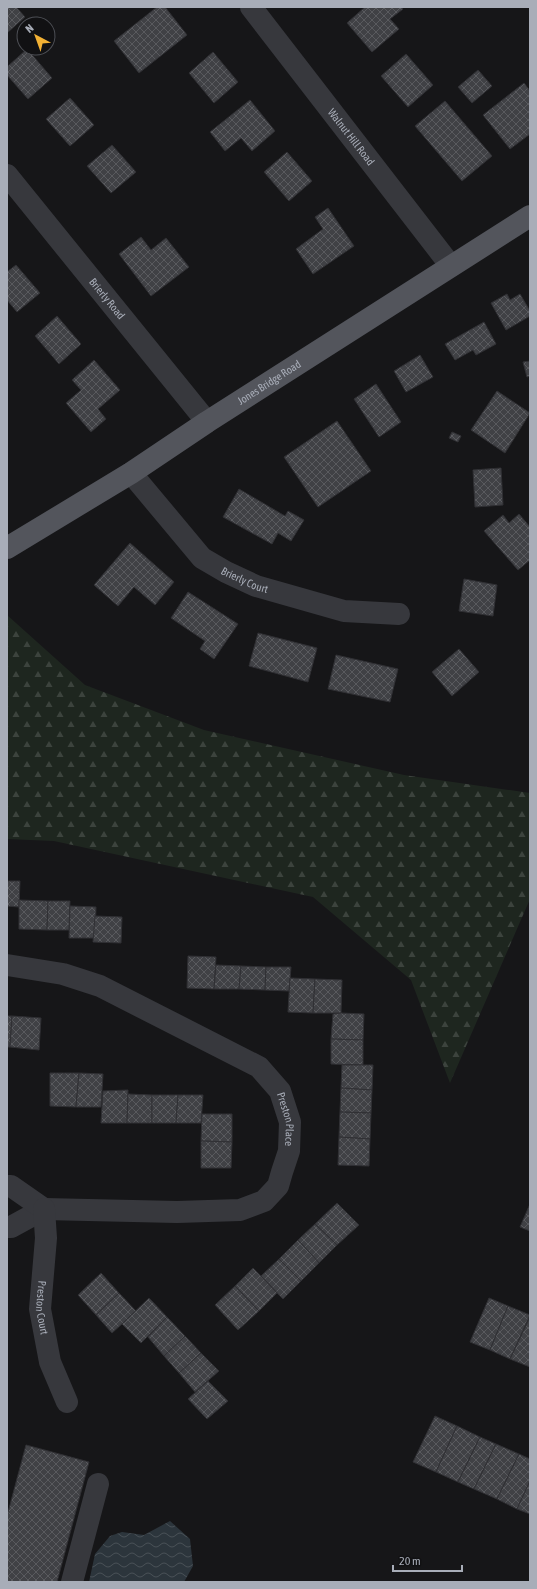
<svg xmlns="http://www.w3.org/2000/svg" width="537" height="1589" viewBox="0 0 537 1589" font-family="'Asap Condensed',sans-serif">
<defs>
<pattern id="forest-firs" width="22" height="20" patternUnits="userSpaceOnUse"><rect width="22" height="20" fill="#1e261f"/><path d="M5 1l3.5 6h-7zM16 11l3.5 6h-7z" fill="#3c433d"/></pattern>
<pattern id="water-waves" width="16" height="10" patternUnits="userSpaceOnUse"><rect width="16" height="10" fill="#2c353c"/><path d="M0 5q4-4 8 0t8 0" fill="none" stroke="#485056"/></pattern>
<pattern id="building-cross-hatch" width="8" height="8" patternUnits="userSpaceOnUse"><rect width="8" height="8" fill="#404145"/><path d="M0 0l8 8M0 8l8-8" fill="none" stroke="#595a5e"/></pattern>
</defs>
<rect width="100%" height="100%" fill="#161618"/>
<path fill="url(#forest-firs)" d="M 7,615 L 85,685 L 204,730 L 404,775 L 530,793 L 530,899 L 450,1083 L 411,980 L 313,897 L 54,841 L 7,839 Z"/>
<path fill="url(#water-waves)" d="M 170,1521 L 190,1539 L 193,1566 L 184,1582 L 89,1582 L 95,1554 L 110,1536 L 122,1532 L 144,1535 Z"/>
<g fill="url(#building-cross-hatch)" stroke="#303034">
<path d="M 7,7 L 16,7 L 25,17 L 7,33 Z"/>
<path d="M 157,7 L 165,7 L 187,35 L 139,73 L 114,41 Z"/>
<path d="M 365,7 L 401,7 L 403,9 L 390,19 L 399,29 L 372,52 L 347,23 Z"/>
<path d="M 27,49 L 52,78 L 28,99 L 7,75 L 7,67 Z"/>
<path d="M 213,52 L 238,82 L 214,103 L 189,73 Z"/>
<path d="M 406,54 L 433,85 L 408,107 L 381,76 Z"/>
<path d="M 478,70 L 492,86 L 472,103 L 458,87 Z"/>
<path d="M 524,83 L 530,91 L 530,134 L 510,149 L 483,115 Z"/>
<path d="M 70,98 L 94,125 L 70,146 L 46,119 Z"/>
<path d="M 250,100 L 275,131 L 252,151 L 241,138 L 225,151 L 210,132 Z"/>
<path d="M 445,101 L 492,156 L 462,181 L 415,126 Z"/>
<path d="M 112,145 L 136,172 L 111,193 L 87,166 Z"/>
<path d="M 287,152 L 312,181 L 289,201 L 264,172 Z"/>
<path d="M 328,208 L 354,246 L 313,274 L 296,249 L 323,229 L 315,217 Z"/>
<path d="M 141,237 L 151,250 L 166,238 L 189,267 L 151,296 L 119,254 Z"/>
<path d="M 16,265 L 40,293 L 17,312 L 7,300 L 7,272 Z"/>
<path d="M 507,294 L 510,300 L 520,294 L 530,311 L 530,316 L 506,330 L 491,303 Z"/>
<path d="M 57,316 L 81,344 L 59,364 L 35,336 Z"/>
<path d="M 484,322 L 496,344 L 476,355 L 473,350 L 455,360 L 445,344 Z"/>
<path d="M 420,355 L 433,377 L 406,392 L 394,371 Z"/>
<path d="M 94,360 L 120,390 L 98,409 L 106,419 L 91,432 L 66,403 L 81,390 L 72,380 Z"/>
<path d="M 530,361 L 530,376 L 527,377 L 523,362 Z"/>
<path d="M 376,384 L 401,422 L 379,437 L 354,399 Z"/>
<path d="M 497,391 L 530,413 L 505,453 L 471,430 Z"/>
<path d="M 337,421 L 371,471 L 318,507 L 284,457 Z"/>
<path d="M 452,432 L 461,436 L 458,442 L 449,438 Z"/>
<path d="M 501,468 L 503,505 L 475,507 L 473,470 Z"/>
<path d="M 239,489 L 285,516 L 288,511 L 304,520 L 291,541 L 278,533 L 272,544 L 223,517 Z"/>
<path d="M 519,514 L 530,527 L 530,560 L 518,570 L 484,531 L 503,515 L 509,523 Z"/>
<path d="M 130,543 L 174,582 L 155,605 L 134,587 L 118,606 L 94,585 Z"/>
<path d="M 464,579 L 497,585 L 493,616 L 459,611 Z"/>
<path d="M 188,592 L 238,624 L 214,659 L 200,649 L 205,641 L 171,618 Z"/>
<path d="M 258,633 L 317,648 L 308,682 L 249,666 Z"/>
<path d="M 459,649 L 479,672 L 452,696 L 432,672 Z"/>
<path d="M 336,655 L 398,669 L 390,702 L 328,689 Z"/>
<path d="M 7,881 L 20,881 L 19,907 L 7,906 Z"/>
<path d="M 19,900 L 48,901 L 47,930 L 19,929 Z"/>
<path d="M 48,901 L 70,901 L 69,930 L 47,930 Z"/>
<path d="M 70,906 L 96,907 L 95,938 L 69,938 Z"/>
<path d="M 95,916 L 122,917 L 121,943 L 93,942 Z"/>
<path d="M 188,956 L 216,957 L 214,989 L 187,988 Z"/>
<path d="M 216,965 L 241,966 L 239,989 L 214,989 Z"/>
<path d="M 241,966 L 266,967 L 265,990 L 239,989 Z"/>
<path d="M 266,967 L 291,967 L 289,991 L 265,990 Z"/>
<path d="M 290,978 L 315,979 L 313,1013 L 288,1012 Z"/>
<path d="M 315,979 L 342,980 L 341,1013 L 313,1013 Z"/>
<path d="M 341,1013 L 364,1014 L 363,1040 L 331,1039 L 333,1014 Z"/>
<path d="M 7,1016 L 12,1016 L 10,1047 L 7,1047 Z"/>
<path d="M 12,1016 L 41,1018 L 39,1050 L 10,1047 Z"/>
<path d="M 331,1039 L 363,1040 L 363,1065 L 331,1064 Z"/>
<path d="M 342,1065 L 373,1065 L 372,1090 L 341,1088 Z"/>
<path d="M 50,1073 L 79,1073 L 76,1107 L 50,1106 Z"/>
<path d="M 79,1073 L 103,1074 L 101,1107 L 76,1107 Z"/>
<path d="M 341,1088 L 372,1090 L 371,1113 L 340,1112 Z"/>
<path d="M 128,1090 L 127,1123 L 101,1123 L 103,1091 Z"/>
<path d="M 128,1094 L 152,1095 L 152,1123 L 127,1123 Z"/>
<path d="M 152,1095 L 178,1095 L 176,1123 L 152,1123 Z"/>
<path d="M 178,1095 L 203,1095 L 201,1123 L 176,1123 Z"/>
<path d="M 340,1112 L 371,1113 L 370,1139 L 339,1137 Z"/>
<path d="M 202,1114 L 232,1114 L 232,1142 L 201,1141 Z"/>
<path d="M 339,1137 L 370,1139 L 369,1166 L 338,1165 Z"/>
<path d="M 201,1141 L 232,1142 L 231,1168 L 201,1168 Z"/>
<path d="M 337,1203 L 359,1225 L 337,1245 L 315,1224 Z"/>
<path d="M 530,1204 L 530,1231 L 520,1227 Z"/>
<path d="M 315,1224 L 337,1245 L 319,1263 L 298,1240 Z"/>
<path d="M 298,1240 L 319,1263 L 301,1281 L 279,1259 Z"/>
<path d="M 279,1259 L 301,1281 L 283,1299 L 261,1276 Z"/>
<path d="M 253,1268 L 277,1293 L 259,1311 L 235,1286 Z"/>
<path d="M 101,1273 L 119,1293 L 96,1315 L 78,1295 Z"/>
<path d="M 235,1286 L 259,1311 L 238,1330 L 215,1305 Z"/>
<path d="M 119,1293 L 136,1311 L 112,1333 L 96,1315 Z"/>
<path d="M 149,1298 L 167,1317 L 141,1343 L 122,1324 Z"/>
<path d="M 489,1298 L 508,1306 L 490,1350 L 470,1342 Z"/>
<path d="M 508,1306 L 530,1315 L 510,1359 L 490,1350 Z"/>
<path d="M 167,1317 L 185,1336 L 164,1356 L 148,1337 Z"/>
<path d="M 530,1317 L 530,1367 L 510,1359 Z"/>
<path d="M 185,1336 L 201,1353 L 179,1373 L 164,1356 Z"/>
<path d="M 201,1353 L 219,1371 L 195,1392 L 179,1373 Z"/>
<path d="M 208,1381 L 228,1401 L 207,1419 L 188,1399 Z"/>
<path d="M 435,1416 L 457,1426 L 436,1472 L 413,1462 Z"/>
<path d="M 457,1426 L 480,1437 L 458,1482 L 436,1472 Z"/>
<path d="M 480,1437 L 496,1444 L 474,1489 L 458,1482 Z"/>
<path d="M 496,1444 L 519,1454 L 497,1499 L 474,1489 Z"/>
<path d="M 26,1445 L 89,1462 L 57,1582 L 7,1582 L 7,1516 Z"/>
<path d="M 519,1454 L 530,1459 L 530,1481 L 517,1509 L 497,1499 Z"/>
<path d="M 530,1481 L 530,1514 L 517,1509 Z"/>
</g>
<g fill="none" stroke-linecap="round" stroke-linejoin="round">
<g stroke="#37383d" stroke-width="22">
<path id="s1" d="M 251,7 L 451,266"/>
<path id="s2" d="M 7,175 L 207,422"/>
<path id="s3" d="M 131,473 L 202,558 L 226,572 L 256,586 L 344,611 L 399,614"/>
<path id="s4" d="M 7,965 L 63,974 L 100,986 L 259,1067 L 280,1091 L 290,1122 L 289,1151 L 282,1172 L 278,1186 L 264,1201 L 240,1210 L 177,1212 L 44,1209 L 11,1227 L 7,1227"/>
<path d="M 7,1186 L 11,1186 L 44,1209"/>
<path id="s5" d="M 44,1209 L 46,1238 L 40,1309 L 50,1362 L 67,1402"/>
<path d="M 72,1582 L 98,1484"/>
</g>
<path stroke="#53555c" stroke-width="22" id="s6" d="M 7,548 L 131,473 L 207,422 L 530,216"/>
</g>
<g text-anchor="middle" dominant-baseline="central" stroke-width="3" stroke-linejoin="round" paint-order="stroke">
<g font-size="11" fill="#a8adb8" stroke="#111113">
<text stroke="none"><textPath href="#s1" startOffset="164">Walnut Hill Road</textPath></text>
<text stroke="none"><textPath href="#s2" startOffset="159">Brierly Road</textPath></text>
<text stroke="none"><textPath href="#s6" startOffset="310">Jones Bridge Road</textPath></text>
<text stroke="none"><textPath href="#s3" startOffset="159">Brierly Court</textPath></text>
<text stroke="none"><textPath href="#s4" startOffset="335">Preston Place</textPath></text>
<text stroke="none"><textPath href="#s5" startOffset="99">Preston Court</textPath></text>
</g>
</g>
<rect width="537" height="1589" fill="none" stroke="#a8adb8" stroke-width="16"/>
<g transform="translate(36 36) rotate(319)"><circle r="19" fill="#111113" stroke="#4d4f55"/>
<path d="M0-3L7 15L0 10L-7 15Z" fill="#f2b134"/>
<text y="-6" font-size="11" font-weight="bold" text-anchor="middle" fill="#a8adb8">N</text>
</g>
<path d="M393 1565v6h69v-6" fill="none" stroke="#a8adb8" stroke-width="2"/>
<text x="399" y="1565" font-size="12" fill="#a8adb8" stroke="#111113" stroke-width="3" paint-order="stroke">20 m</text>
</svg>
